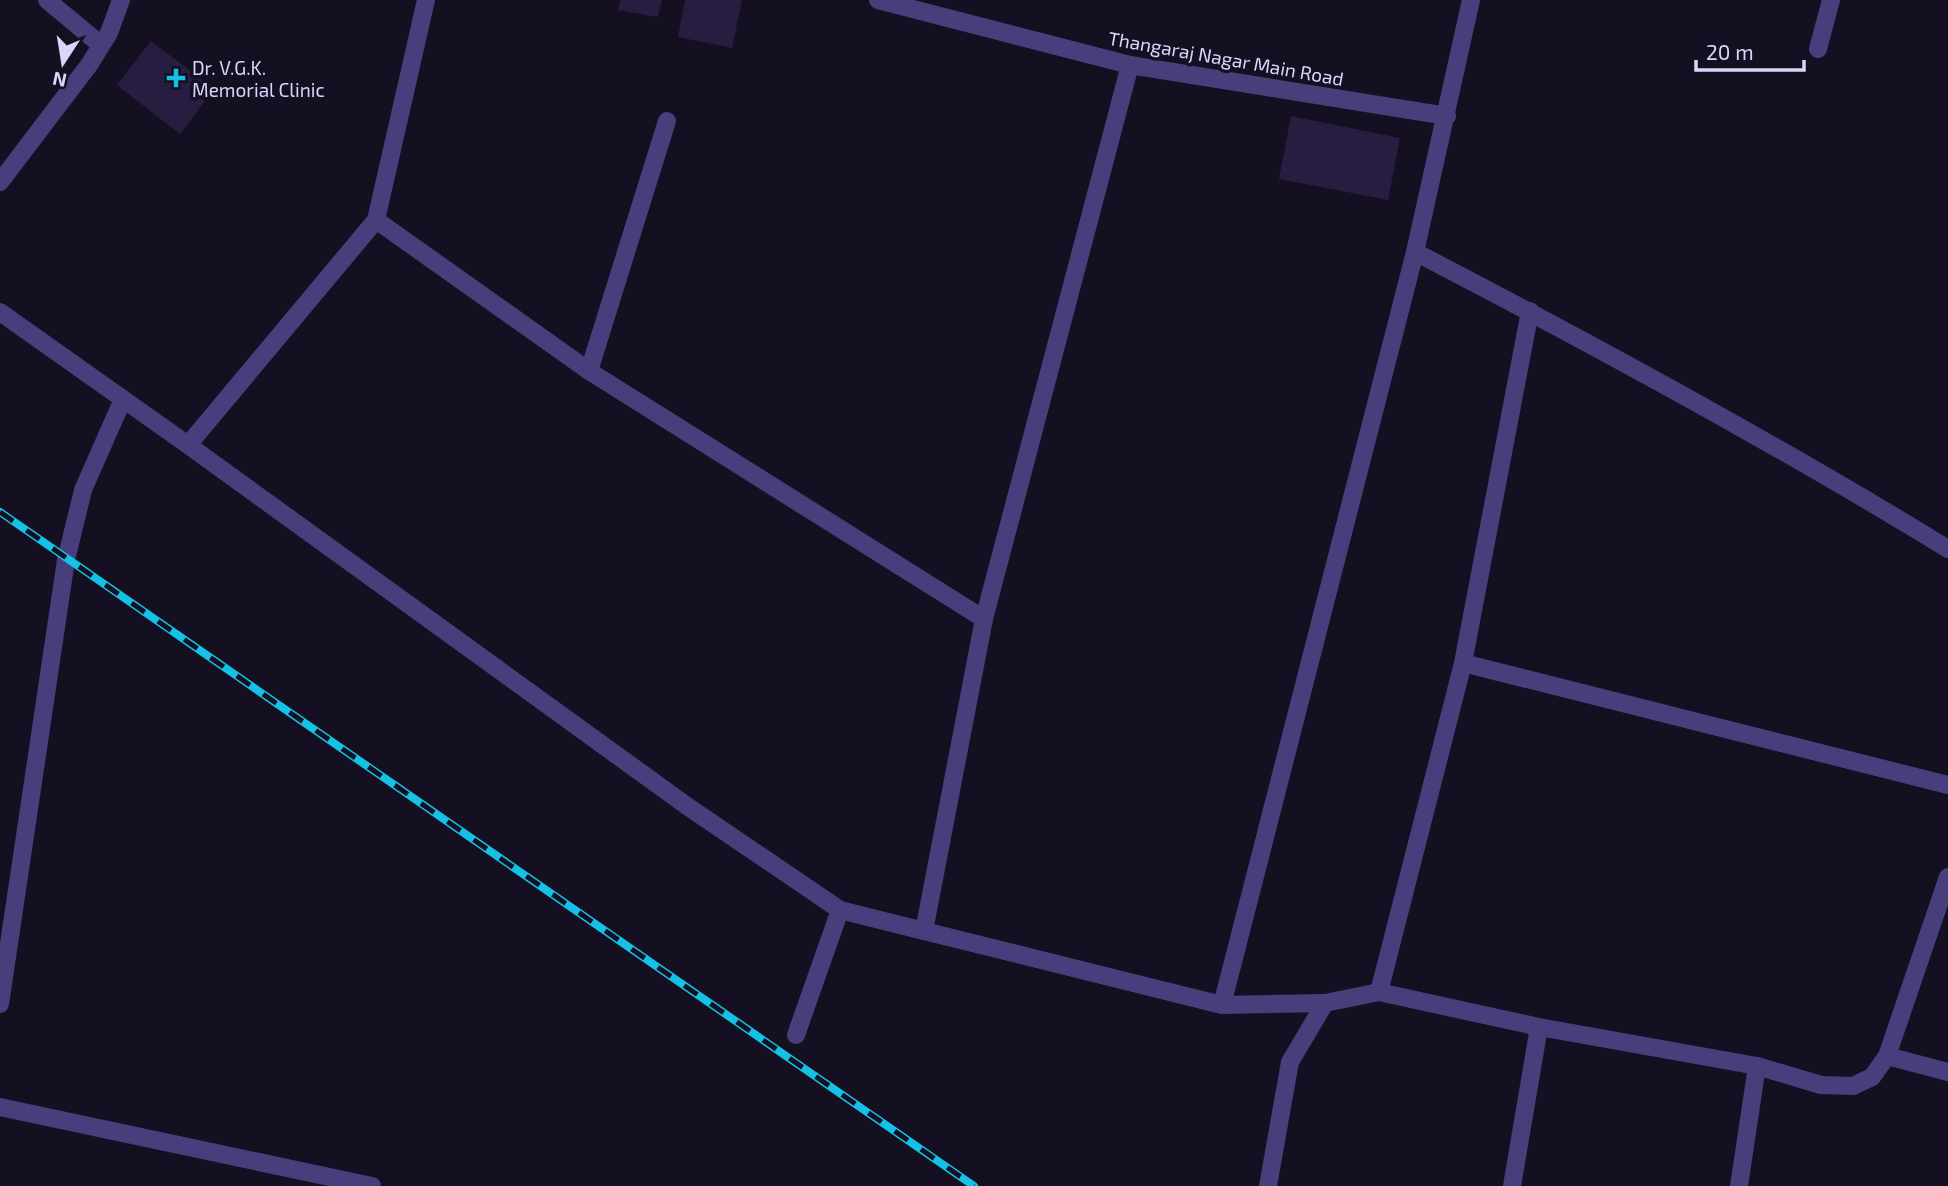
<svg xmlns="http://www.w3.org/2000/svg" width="1948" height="1186" viewBox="0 0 1948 1186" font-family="'Exo 2',sans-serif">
<rect width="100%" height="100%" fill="#141021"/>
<g fill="#271d40">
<path d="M 620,0 L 662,0 L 658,17 L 618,10 Z"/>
<path d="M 685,0 L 742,0 L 732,48 L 678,37 Z"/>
<path d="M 151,41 L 214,89 L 180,134 L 117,85 Z"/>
<path d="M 1291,116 L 1400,138 L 1388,200 L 1279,179 Z"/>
</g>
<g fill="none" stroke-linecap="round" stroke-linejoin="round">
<g stroke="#463f7c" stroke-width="18">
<path d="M 47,0 L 101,45"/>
<path d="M 878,0 L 1130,65 L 1447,116"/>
<path d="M 1818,49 L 1831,0"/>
<path d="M 0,182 L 89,65 L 109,33 L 121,0"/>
<path d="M 376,220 L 589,371 L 984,619"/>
<path d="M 1415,252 C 1596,346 1775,443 1948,549"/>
<path d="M 1530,311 L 1463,663 L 1379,992 L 1539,1027 L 1757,1066 L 1821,1085 L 1853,1086 L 1872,1077 L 1887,1056 L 1948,877"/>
<path d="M 0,312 L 188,445 L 687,806 L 840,910 L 924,931 L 984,619 L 1130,65"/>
<path d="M 589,371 L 667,121"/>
<path d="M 188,445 L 376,220 L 426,0"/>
<path d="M 1463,663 L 1948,785"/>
<path d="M 924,931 L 1222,1005 L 1325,1003"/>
<path d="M 0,1004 L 66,560 L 83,490 L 123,399"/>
<path d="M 1222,1005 L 1415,252 L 1471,0"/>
<path d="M 796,1035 L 840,910"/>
<path d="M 1887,1056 L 1948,1072"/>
<path d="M 0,1107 L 372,1186"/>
<path d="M 1268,1186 L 1290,1062 L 1325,1003 L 1379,992"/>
<path d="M 1512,1186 L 1539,1027"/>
<path d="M 1739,1186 L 1757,1066"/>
</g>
<g stroke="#15c2e6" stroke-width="8">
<path id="rail" d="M 0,512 L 974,1186"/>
</g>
<use href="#rail" stroke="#141021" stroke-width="5" stroke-dasharray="16" stroke-linecap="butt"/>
</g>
<path fill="#15c2e6" stroke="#141021" stroke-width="2.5" d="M172.5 67.5h7v7h7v7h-7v7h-7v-7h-7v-7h7z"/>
<g text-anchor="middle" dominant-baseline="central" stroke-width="7" stroke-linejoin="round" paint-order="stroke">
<g font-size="19" fill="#dbd4fb" stroke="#141021">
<text transform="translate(1226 58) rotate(10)">Thangaraj Nagar Main Road</text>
</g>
<g font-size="19" fill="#dbd4fb" stroke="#141021" text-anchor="start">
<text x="192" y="67">Dr. V.G.K.<tspan x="192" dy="22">Memorial Clinic</tspan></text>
</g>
</g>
<g transform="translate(63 63) rotate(192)" stroke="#141021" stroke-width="5" paint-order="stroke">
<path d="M0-5L12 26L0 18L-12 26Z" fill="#dbd4fb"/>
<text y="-10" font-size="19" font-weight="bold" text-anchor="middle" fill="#dbd4fb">N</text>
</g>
<path d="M1696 60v10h108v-10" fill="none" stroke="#dbd4fb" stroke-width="3.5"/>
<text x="1706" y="60" font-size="21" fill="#dbd4fb" stroke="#141021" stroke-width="5" paint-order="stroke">20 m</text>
</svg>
